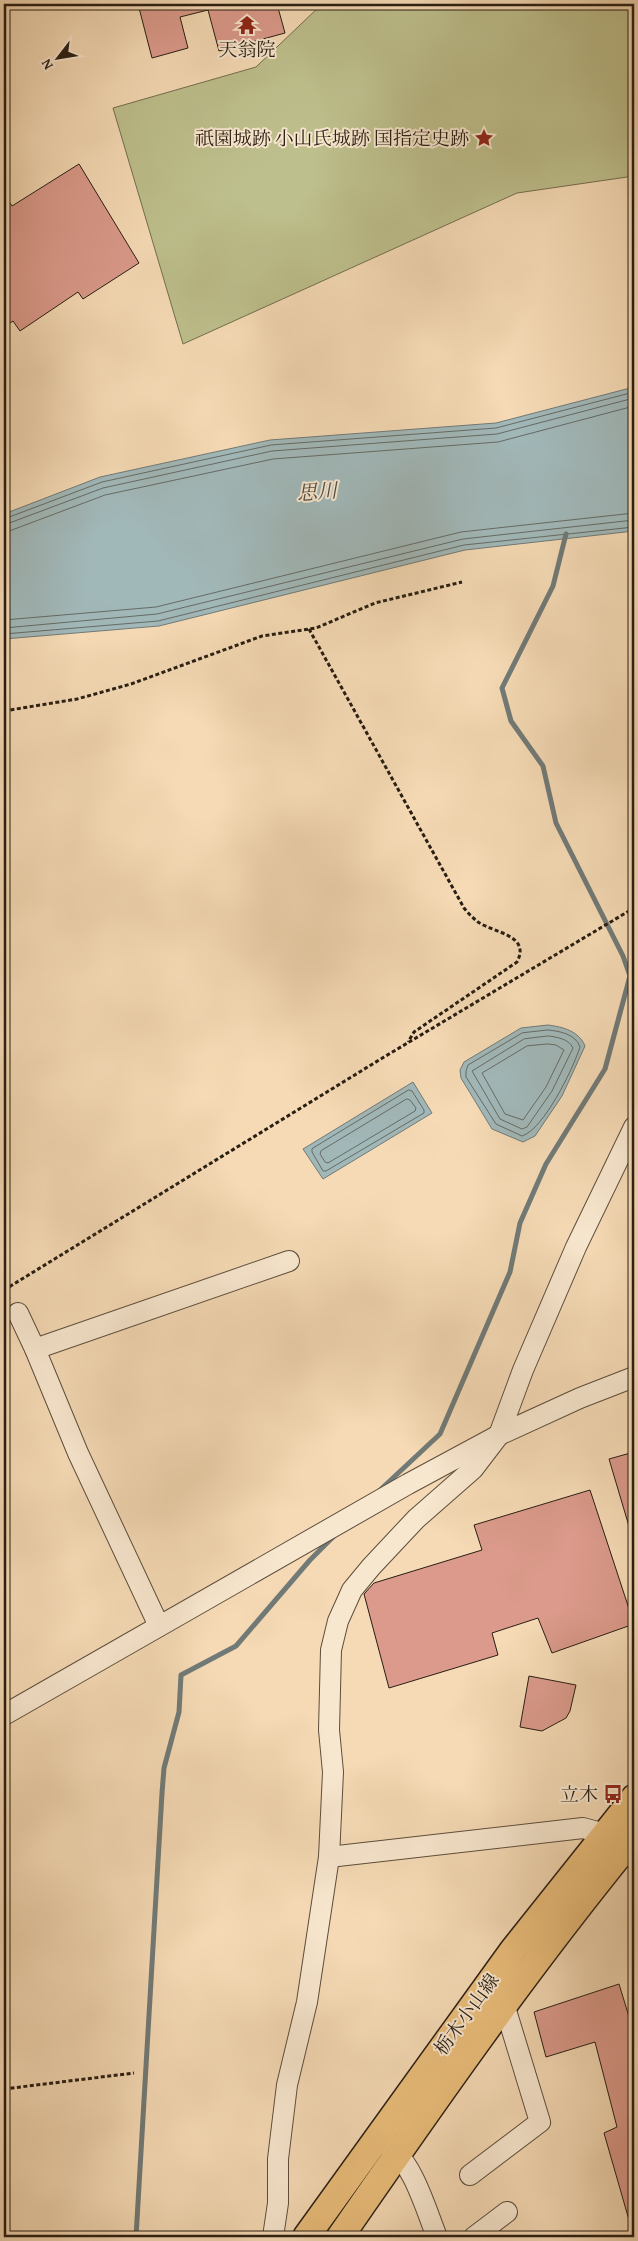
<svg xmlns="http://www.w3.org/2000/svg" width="638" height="2241" viewBox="0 0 638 2241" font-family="'Gentium Book Plus','Noto Serif JP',serif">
<rect width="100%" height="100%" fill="#f5dab5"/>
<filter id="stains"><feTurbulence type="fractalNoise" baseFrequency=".004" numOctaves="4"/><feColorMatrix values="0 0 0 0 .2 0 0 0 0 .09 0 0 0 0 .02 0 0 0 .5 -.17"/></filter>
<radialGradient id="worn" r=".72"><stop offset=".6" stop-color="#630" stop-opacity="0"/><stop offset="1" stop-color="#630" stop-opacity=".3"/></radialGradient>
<path fill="#bdbf8c" stroke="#736e50" d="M 322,4 L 634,4 L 634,176 L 517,193 L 183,344 L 113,108 L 256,67 Z"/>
<g fill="#a1b8b9" stroke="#717a77">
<path d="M 634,387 L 634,531 L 465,550 L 159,626 L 4,639 L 4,514 L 100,477 L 270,440 L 496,423 Z"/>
<path d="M 548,1025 C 563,1027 579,1031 585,1046 L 562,1096 L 535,1136 L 523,1142 L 492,1129 L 461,1078 L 460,1070 L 464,1062 L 521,1028 Z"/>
<path d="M 413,1082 L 432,1113 L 323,1179 L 303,1149 Z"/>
</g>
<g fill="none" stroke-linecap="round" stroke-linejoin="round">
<g stroke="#656b66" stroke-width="1">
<path d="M 4,519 L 102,482 L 271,445 L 496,428 L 634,392"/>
<path d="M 4,525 L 103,488 L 272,451 L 497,434 L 634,398"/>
<path d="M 4,533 L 105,495 L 273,459 L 498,442 L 634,406"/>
<path d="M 4,620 L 156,607 L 461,532 L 634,513"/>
<path d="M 4,628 L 157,614 L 463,539 L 634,520"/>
<path d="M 4,634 L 158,621 L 464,545 L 634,527"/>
<path d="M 548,1030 C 559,1031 576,1034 580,1047 C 573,1069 544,1129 522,1136 L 496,1124 L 466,1077 L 466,1071 L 468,1065 L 522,1033 Z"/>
<path d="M 548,1036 C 557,1037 569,1039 573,1048 L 552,1091 L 527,1127 L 522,1129 L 500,1119 L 472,1071 L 524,1039 Z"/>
<path d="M 548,1044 L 556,1045 L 564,1050 L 546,1087 L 523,1120 L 505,1114 L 482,1073 L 527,1046 Z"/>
<path d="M 409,1090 L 412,1091 L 424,1110 L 424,1113 L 326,1171 L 323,1171 L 312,1152 L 312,1149 Z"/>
<path d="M 407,1099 L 410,1100 L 416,1108 L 415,1111 L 328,1163 L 325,1162 L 320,1154 L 321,1151 Z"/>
</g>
<g stroke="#717a77" stroke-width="5">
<path d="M 379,1491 L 440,1434 L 510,1272 L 520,1223 L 546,1164 L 605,1069 L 630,976 L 623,956 L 556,823 L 543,766 L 511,721 L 502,688 L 553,586 L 566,534"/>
<path d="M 136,2237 L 162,1793 L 164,1768 L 179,1712 L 181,1675 L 236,1646 L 310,1560 L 334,1536"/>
</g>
</g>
<g fill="#db9a8b" stroke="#291e13">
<path d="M 138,4 L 277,4 L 285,33 L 219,51 L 208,10 L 180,17 L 188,48 L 152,58 Z"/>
<path d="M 79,164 L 139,263 L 83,299 L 78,292 L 20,331 L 13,321 L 4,327 L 4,194 L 12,206 Z"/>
<path d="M 634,1452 L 634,1532 L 631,1533 L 609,1459 Z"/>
<path d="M 590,1490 L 634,1624 L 552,1653 L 538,1618 L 492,1633 L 498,1655 L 389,1688 L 364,1594 L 374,1583 L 482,1550 L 474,1525 Z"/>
<path d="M 529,1676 L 576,1685 L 570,1711 L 566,1718 L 542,1731 L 520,1727 Z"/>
<path d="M 619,1984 L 634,2033 L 634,2226 L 631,2227 L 604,2133 L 617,2127 L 595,2042 L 546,2057 L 534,2012 Z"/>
</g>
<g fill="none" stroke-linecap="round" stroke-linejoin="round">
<g stroke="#5c4d3c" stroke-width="22">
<g id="minor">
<path d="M 18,1313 L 35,1349 L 78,1453 L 159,1626"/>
<path d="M 35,1349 L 289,1261"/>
<path d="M 4,1715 L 408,1484 L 499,1435 L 580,1398 L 634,1377"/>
<path d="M 329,1857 L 583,1828 L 605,1834 L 615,1842"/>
<path d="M 388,2146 C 413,2162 426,2210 437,2237"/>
<path d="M 470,2175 L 540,2122 L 504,2004"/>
<path d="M 273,2237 L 278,2203 L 278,2159 L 287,2085 L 307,2002 L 329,1857 L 333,1772 L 329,1730 L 331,1650 L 338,1621 L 352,1590 L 371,1567 L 416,1519 L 473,1469 L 499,1435 L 523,1370 L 576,1247 L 634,1127"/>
<path d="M 474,2237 L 507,2212"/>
</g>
</g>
<g stroke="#291e13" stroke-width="29">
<g id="major">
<path d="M 306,2237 L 513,1950 L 634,1798"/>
<path d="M 340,2237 C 434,2101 529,1965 634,1837"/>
</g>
</g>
<g stroke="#291e13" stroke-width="3" stroke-dasharray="4 2.5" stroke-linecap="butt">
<path d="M 309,629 L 464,908 C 468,913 473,918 478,922 C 494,933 531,935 517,962 L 414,1032 L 408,1042"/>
<path d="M 4,711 L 77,699 L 131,684 L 262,636 L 316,628 L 375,603 L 462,582"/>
<path d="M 4,1290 L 384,1057 L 634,908"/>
<path d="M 4,1290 L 10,1300"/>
<path d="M 4,2089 L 134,2073"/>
</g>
<use href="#minor" stroke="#f8e7cf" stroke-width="20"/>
<use href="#major" stroke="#eabd7a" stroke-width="26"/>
</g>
<defs>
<g id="temple-bare" transform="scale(1.5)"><path d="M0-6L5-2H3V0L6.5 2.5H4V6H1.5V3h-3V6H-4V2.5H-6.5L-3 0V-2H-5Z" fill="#8f2418" stroke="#f8e7cf" stroke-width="2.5" paint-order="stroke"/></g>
<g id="sight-bare" transform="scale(1.5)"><path d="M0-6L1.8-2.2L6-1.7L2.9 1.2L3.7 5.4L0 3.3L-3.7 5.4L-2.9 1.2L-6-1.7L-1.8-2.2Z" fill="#8f2418" stroke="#f8e7cf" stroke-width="2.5" paint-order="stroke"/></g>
<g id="bus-bare" transform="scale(1.5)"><path d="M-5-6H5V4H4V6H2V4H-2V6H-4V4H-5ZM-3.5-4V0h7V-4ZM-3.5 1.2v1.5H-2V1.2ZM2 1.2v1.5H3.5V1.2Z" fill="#8f2418" stroke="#f8e7cf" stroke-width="2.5" paint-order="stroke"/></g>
</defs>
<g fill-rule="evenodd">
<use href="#temple-bare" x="247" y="25"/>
<use href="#sight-bare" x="484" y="138"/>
<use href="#bus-bare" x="613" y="1794"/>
</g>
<g text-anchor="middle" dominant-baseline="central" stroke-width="4" stroke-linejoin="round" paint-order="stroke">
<g font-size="19" fill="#291e13" stroke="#f8e7cf" text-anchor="end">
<text x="247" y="49" text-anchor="middle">天翁院</text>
<text x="469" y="138">祇園城跡 小山氏城跡 国指定史跡</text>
<text x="598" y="1794">立木</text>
</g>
<g font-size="19" fill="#291e13" stroke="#f8e7cf">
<text transform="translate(466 2014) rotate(-54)">栃木小山線</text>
</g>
<g font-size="20" font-style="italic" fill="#4d4c45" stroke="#f8e7cf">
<text transform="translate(317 491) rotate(-4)">思川</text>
</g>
</g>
<rect width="638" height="2241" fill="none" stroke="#f5dab5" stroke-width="20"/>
<rect x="5" y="5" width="628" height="2231" fill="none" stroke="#291e13" stroke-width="2.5"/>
<rect x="10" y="10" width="618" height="2221" fill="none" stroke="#291e13"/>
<g transform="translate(58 58) rotate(239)" stroke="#f8e7cf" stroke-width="4" paint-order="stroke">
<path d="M0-4L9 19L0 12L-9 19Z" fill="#291e13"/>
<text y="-8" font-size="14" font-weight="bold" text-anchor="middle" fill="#291e13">N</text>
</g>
<rect width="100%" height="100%" filter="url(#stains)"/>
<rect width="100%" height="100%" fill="url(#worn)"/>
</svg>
